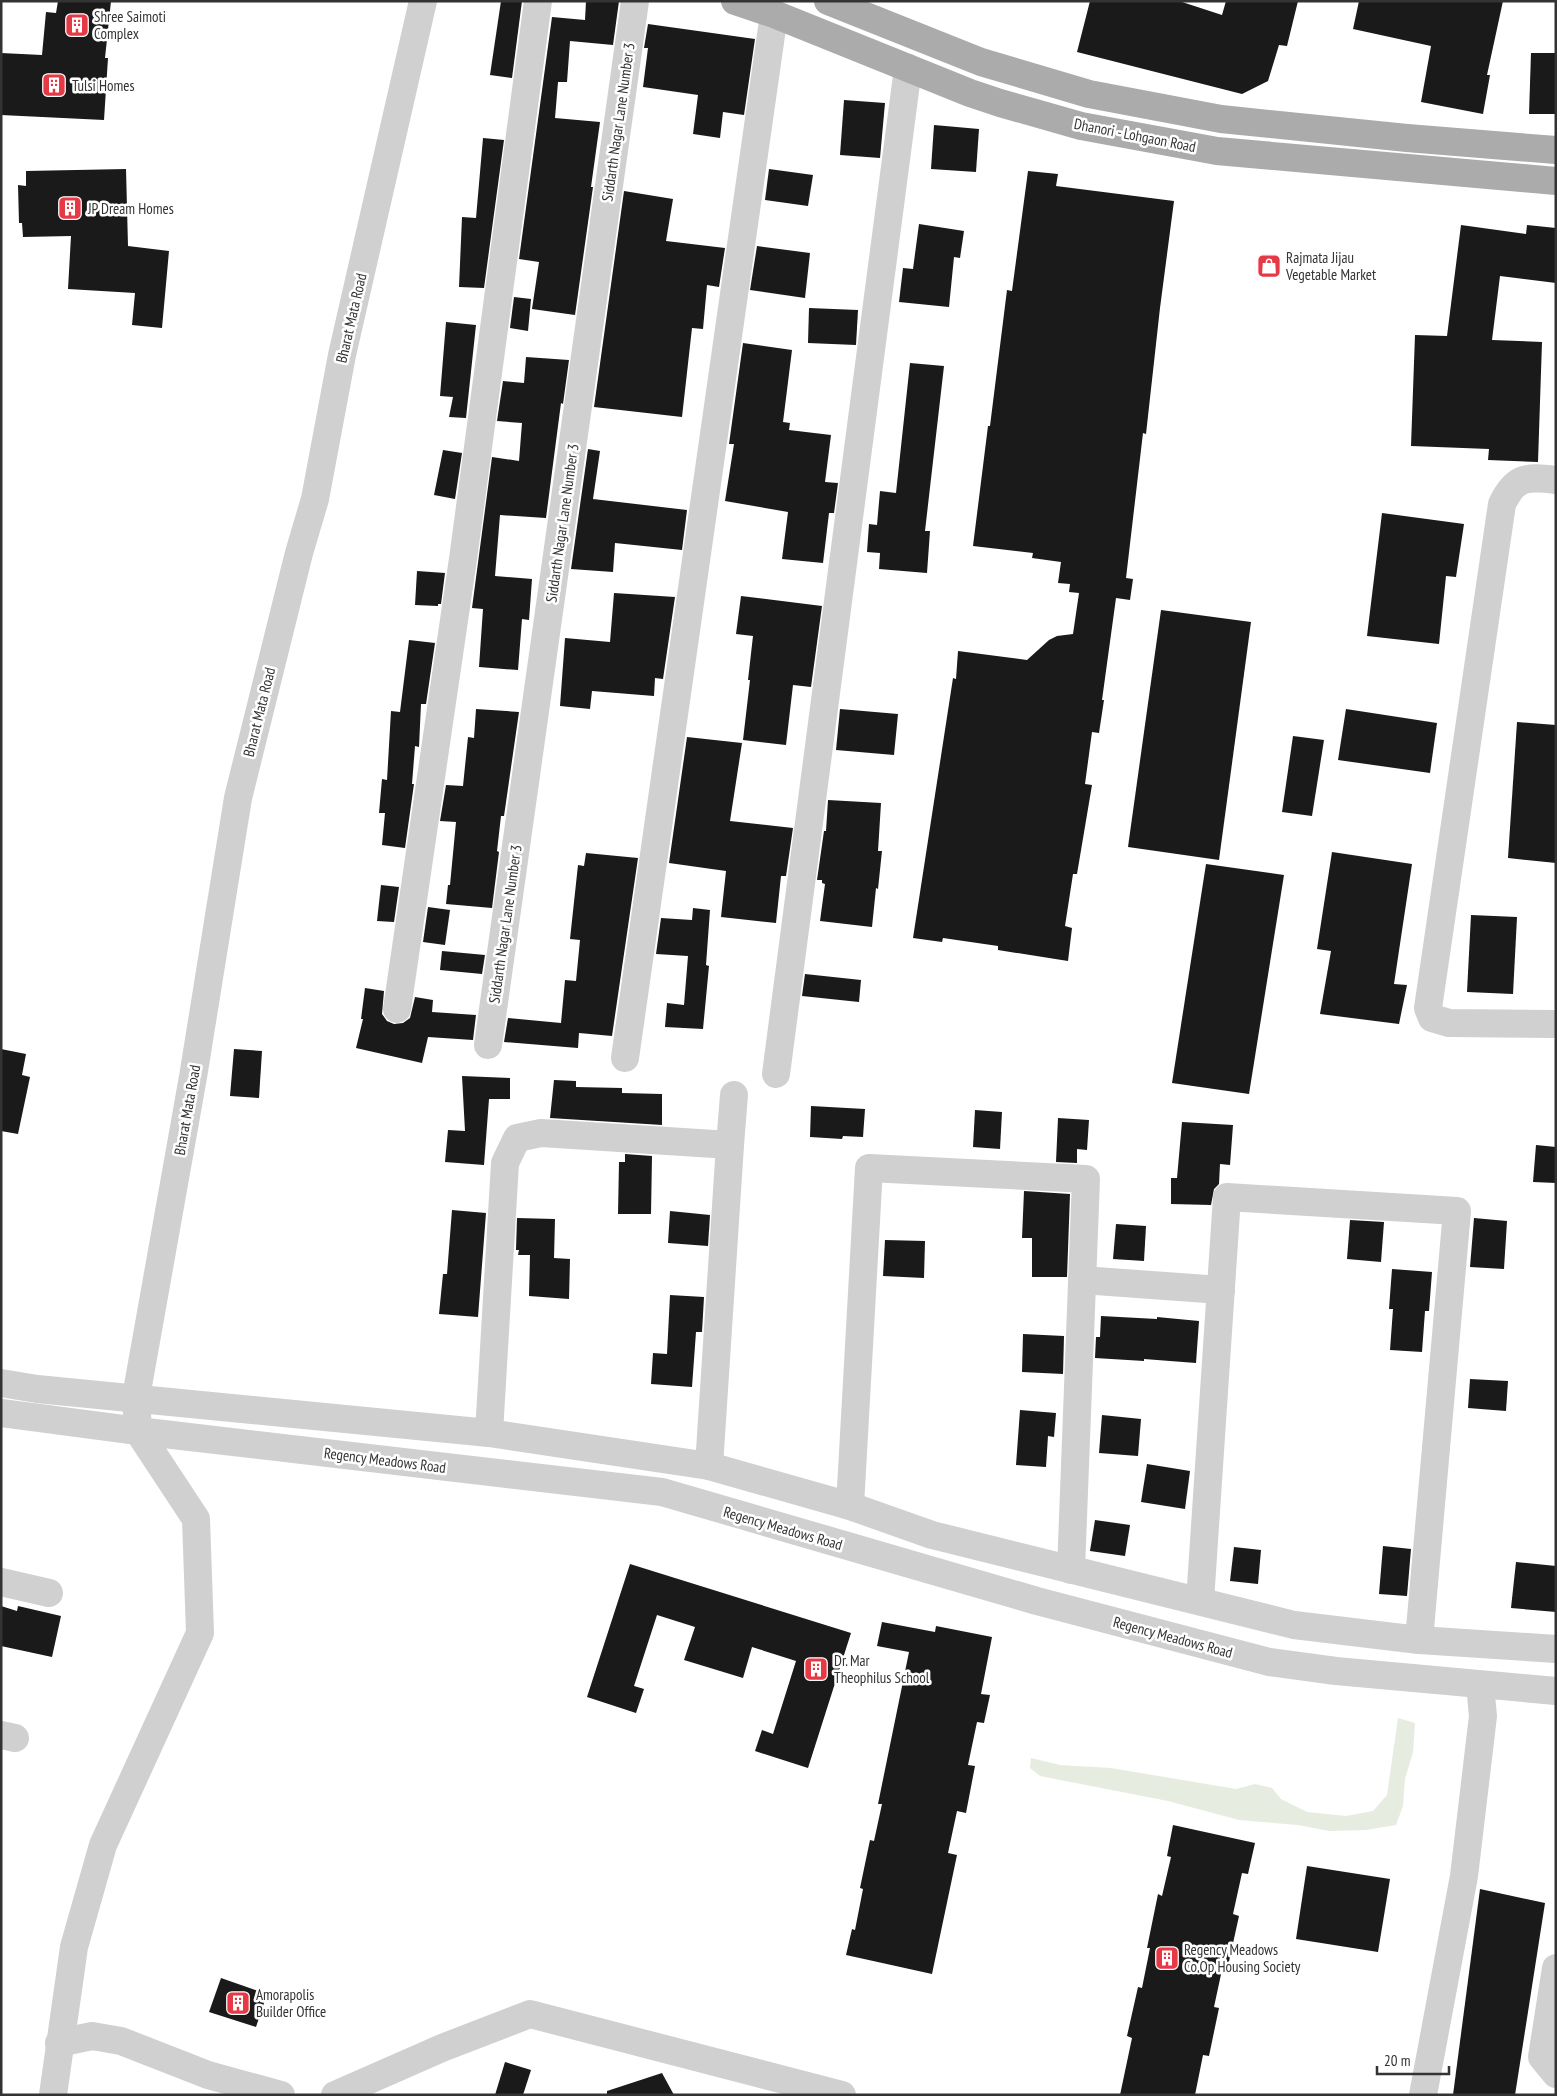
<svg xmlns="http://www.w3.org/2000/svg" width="1557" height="2096" viewBox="0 0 1557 2096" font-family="'PT Sans Narrow',sans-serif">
<rect width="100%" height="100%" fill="#fff"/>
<path fill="#e6ecdf" d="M 1398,1718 L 1415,1723 L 1413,1752 L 1405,1779 L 1403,1806 L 1396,1825 L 1366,1830 L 1329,1831 L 1298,1825 L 1239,1820 L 1168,1801 L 1040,1776 L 1030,1768 L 1031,1758 L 1060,1765 L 1111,1768 L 1236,1789 L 1255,1784 L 1272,1788 L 1281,1799 L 1307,1812 L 1346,1816 L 1373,1811 L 1387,1795 Z"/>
<g fill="#1a1a1a">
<path d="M 58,1 L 111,1 L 105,58 L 108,58 L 104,120 L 1,115 L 1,53 L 42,55 L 46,12 L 56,13 Z"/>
<path d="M 501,1 L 522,1 L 512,78 L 490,75 Z"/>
<path d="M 586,1 L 619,1 L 613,45 L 570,41 L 567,82 L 558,82 L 555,118 L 600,122 L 591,187 L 593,187 L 575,315 L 532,309 L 539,262 L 519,259 L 552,17 L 585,20 Z"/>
<path d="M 1090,1 L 1179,1 L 1222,15 L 1226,1 L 1298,1 L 1287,46 L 1279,45 L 1268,81 L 1242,94 L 1077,52 Z"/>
<path d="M 1359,1 L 1503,1 L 1487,75 L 1490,75 L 1483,114 L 1421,102 L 1431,46 L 1353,29 Z"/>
<path d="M 648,24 L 755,39 L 744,115 L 723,112 L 720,138 L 693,134 L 698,95 L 643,87 L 648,48 L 644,48 Z"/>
<path d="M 1531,53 L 1556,53 L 1556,114 L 1529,114 Z"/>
<path d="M 844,100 L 885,103 L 880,158 L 840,155 Z"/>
<path d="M 934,125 L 979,129 L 976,172 L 931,169 Z"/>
<path d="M 483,138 L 504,140 L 484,288 L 459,287 L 462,217 L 476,218 Z"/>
<path d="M 126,169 L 128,246 L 169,251 L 162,328 L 132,325 L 135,293 L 68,289 L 71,236 L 23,237 L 22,223 L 19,223 L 18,185 L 26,186 L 26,171 Z"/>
<path d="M 769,169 L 813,175 L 808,206 L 765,200 Z"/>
<path d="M 1028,171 L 1058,174 L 1056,186 L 1174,201 L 1160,308 L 1146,434 L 1143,433 L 1126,578 L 1133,579 L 1130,600 L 1116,598 L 1102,700 L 1104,700 L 1099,733 L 1092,732 L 1085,784 L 1092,785 L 1077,874 L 1073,874 L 1065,926 L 1072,928 L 1068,961 L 998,950 L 998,946 L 943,938 L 942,942 L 913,938 L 953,678 L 956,679 L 958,651 L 1027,660 L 1049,640 L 1057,636 L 1073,634 L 1079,593 L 1069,592 L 1070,584 L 1058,583 L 1061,562 L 1032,558 L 1033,553 L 973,546 L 988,426 L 990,426 L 1007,290 L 1012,291 Z"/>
<path d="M 624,191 L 673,199 L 666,241 L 725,248 L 719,287 L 707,285 L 703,329 L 692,328 L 682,417 L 594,407 Z"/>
<path d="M 919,224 L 964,231 L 960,258 L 954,257 L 949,307 L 899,302 L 903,268 L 913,269 Z"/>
<path d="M 1461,225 L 1526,234 L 1527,225 L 1556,228 L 1556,283 L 1500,276 L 1492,340 L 1542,342 L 1538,462 L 1488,460 L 1489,449 L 1411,446 L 1415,335 L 1447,336 Z"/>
<path d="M 757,246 L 810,253 L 805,298 L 750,290 Z"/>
<path d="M 514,297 L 531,299 L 528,331 L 510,328 Z"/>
<path d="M 809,308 L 858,310 L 856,345 L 808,343 Z"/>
<path d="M 446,322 L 476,325 L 466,418 L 449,417 L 453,397 L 440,396 Z"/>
<path d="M 743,343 L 792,350 L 783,422 L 790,423 L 789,430 L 831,435 L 825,482 L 838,483 L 834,513 L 829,513 L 823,563 L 782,559 L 788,512 L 725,501 L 734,444 L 729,444 Z"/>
<path d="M 526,357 L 569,360 L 563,404 L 561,403 L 546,518 L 500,515 L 495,576 L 532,579 L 529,620 L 522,619 L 518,670 L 479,667 L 483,609 L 472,608 L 492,457 L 519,461 L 522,423 L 497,421 L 503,381 L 524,383 Z"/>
<path d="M 910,363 L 944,366 L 925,531 L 930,531 L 927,573 L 879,569 L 880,553 L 867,552 L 869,524 L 877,525 L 880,491 L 896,493 Z"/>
<path d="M 588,449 L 600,451 L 593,499 L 687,510 L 682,550 L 615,543 L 613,572 L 571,569 Z"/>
<path d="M 443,450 L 462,453 L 455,499 L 434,495 Z"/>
<path d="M 1382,513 L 1464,524 L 1456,577 L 1446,576 L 1439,644 L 1367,636 Z"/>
<path d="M 417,571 L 445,573 L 441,604 L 438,604 L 438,606 L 415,605 Z"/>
<path d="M 614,593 L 675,597 L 663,679 L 655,678 L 654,696 L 592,691 L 590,709 L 560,706 L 565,638 L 610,642 Z"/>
<path d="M 741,596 L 822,606 L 811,687 L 793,685 L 786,745 L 743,740 L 750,680 L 748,680 L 753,636 L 736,634 Z"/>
<path d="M 1161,610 L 1251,622 L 1219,860 L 1128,847 Z"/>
<path d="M 409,640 L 435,643 L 426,704 L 421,704 L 419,747 L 415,746 L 412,784 L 414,784 L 405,848 L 382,845 L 385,813 L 379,813 L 382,779 L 387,780 L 391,711 L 400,712 Z"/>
<path d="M 476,709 L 519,712 L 504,816 L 501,816 L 497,851 L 499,852 L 492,908 L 446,904 L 448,885 L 450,885 L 456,822 L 440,821 L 446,785 L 463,786 L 468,737 L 474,738 Z"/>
<path d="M 840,709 L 898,714 L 894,755 L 836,750 Z"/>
<path d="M 1346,709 L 1437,723 L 1430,773 L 1338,760 Z"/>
<path d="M 1517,722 L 1556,725 L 1556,863 L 1508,858 Z"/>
<path d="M 1293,736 L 1324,740 L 1312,816 L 1282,812 Z"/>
<path d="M 687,737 L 742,743 L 730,821 L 793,828 L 786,876 L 781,876 L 776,923 L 721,917 L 726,871 L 669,863 Z"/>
<path d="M 828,800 L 881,803 L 878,851 L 882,851 L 878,889 L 876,888 L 872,927 L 820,921 L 825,884 L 822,883 L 822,880 L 817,880 L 824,831 L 826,831 Z"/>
<path d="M 1332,852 L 1412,864 L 1394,984 L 1407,985 L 1399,1024 L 1320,1014 L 1331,951 L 1317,949 Z"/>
<path d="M 586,853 L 638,858 L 612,1036 L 579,1033 L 578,1048 L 504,1042 L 508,1018 L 561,1023 L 565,980 L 576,981 L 580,940 L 570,939 L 578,865 L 584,866 Z"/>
<path d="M 1206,864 L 1284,875 L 1249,1094 L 1172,1083 Z"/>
<path d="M 381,885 L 399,887 L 394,922 L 377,921 Z"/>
<path d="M 428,907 L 450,910 L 445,945 L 423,942 Z"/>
<path d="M 693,908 L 710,910 L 706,965 L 709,966 L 703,1029 L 665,1027 L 667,1003 L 684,1005 L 688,956 L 656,954 L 661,918 L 692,920 Z"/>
<path d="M 1471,915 L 1517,917 L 1513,994 L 1467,992 Z"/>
<path d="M 442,951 L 485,955 L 482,974 L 440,970 Z"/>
<path d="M 805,974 L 861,980 L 859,1002 L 802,996 Z"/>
<path d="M 365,988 L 384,991 L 382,1014 L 387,1021 L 394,1024 L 403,1023 L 410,1018 L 415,997 L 433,1000 L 432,1012 L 476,1015 L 473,1040 L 428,1037 L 422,1063 L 356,1048 L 363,1019 L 361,1019 Z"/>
<path d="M 1,1049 L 26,1054 L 22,1075 L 30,1077 L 18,1134 L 1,1131 Z"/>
<path d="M 234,1049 L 262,1051 L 259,1098 L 230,1096 Z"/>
<path d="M 462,1076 L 510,1078 L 510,1099 L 489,1099 L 484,1165 L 445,1162 L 448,1130 L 465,1131 Z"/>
<path d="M 554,1080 L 576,1081 L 576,1087 L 622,1088 L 622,1093 L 662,1094 L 662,1125 L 550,1118 Z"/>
<path d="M 811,1106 L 865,1109 L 863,1137 L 843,1136 L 842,1139 L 810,1137 Z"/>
<path d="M 975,1110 L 1002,1112 L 1000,1149 L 973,1147 Z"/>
<path d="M 1058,1118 L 1089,1120 L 1087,1150 L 1077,1149 L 1077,1163 L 1056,1162 Z"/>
<path d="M 1182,1122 L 1233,1125 L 1230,1165 L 1220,1164 L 1219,1184 L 1214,1189 L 1211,1205 L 1171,1204 L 1171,1178 L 1177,1178 Z"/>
<path d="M 1536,1145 L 1556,1147 L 1556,1183 L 1533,1182 Z"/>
<path d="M 625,1154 L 652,1156 L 651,1214 L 618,1214 L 619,1162 L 625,1162 Z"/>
<path d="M 1024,1191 L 1070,1194 L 1067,1277 L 1032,1277 L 1032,1238 L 1022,1238 Z"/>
<path d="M 452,1210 L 486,1213 L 478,1317 L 439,1314 L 443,1274 L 447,1274 Z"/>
<path d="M 670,1211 L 710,1215 L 708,1246 L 668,1243 Z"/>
<path d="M 517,1218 L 555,1219 L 554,1258 L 570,1259 L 569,1299 L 529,1296 L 530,1255 L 518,1255 L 519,1250 L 516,1250 Z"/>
<path d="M 1474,1218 L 1507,1221 L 1504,1269 L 1470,1267 Z"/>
<path d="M 1350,1220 L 1384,1222 L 1381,1262 L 1347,1259 Z"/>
<path d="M 1116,1224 L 1146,1226 L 1144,1261 L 1113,1259 Z"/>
<path d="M 885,1240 L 925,1241 L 924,1278 L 883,1276 Z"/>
<path d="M 1392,1269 L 1432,1272 L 1429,1311 L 1425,1311 L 1422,1352 L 1390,1350 L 1393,1309 L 1389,1309 Z"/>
<path d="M 670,1295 L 704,1297 L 702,1332 L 696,1332 L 692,1387 L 651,1384 L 653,1353 L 667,1354 Z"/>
<path d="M 1101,1316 L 1157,1319 L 1157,1317 L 1199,1321 L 1196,1363 L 1144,1359 L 1144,1361 L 1095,1358 L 1096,1337 L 1100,1337 Z"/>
<path d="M 1023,1334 L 1064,1336 L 1063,1374 L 1022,1372 Z"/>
<path d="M 1470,1379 L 1508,1381 L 1506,1411 L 1468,1408 Z"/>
<path d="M 1020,1410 L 1056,1413 L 1054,1437 L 1048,1436 L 1046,1467 L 1016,1465 Z"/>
<path d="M 1102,1415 L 1141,1419 L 1138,1456 L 1099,1453 Z"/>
<path d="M 1147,1464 L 1190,1471 L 1185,1509 L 1141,1502 Z"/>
<path d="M 1095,1520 L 1130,1525 L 1125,1556 L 1090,1551 Z"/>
<path d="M 1383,1546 L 1411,1549 L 1407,1596 L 1379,1594 Z"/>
<path d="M 1234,1547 L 1261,1550 L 1258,1584 L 1230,1581 Z"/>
<path d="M 1516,1562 L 1556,1566 L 1556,1612 L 1511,1608 Z"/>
<path d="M 630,1564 L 851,1633 L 808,1768 L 755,1751 L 762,1730 L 773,1734 L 796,1661 L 752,1647 L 743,1678 L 684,1660 L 695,1627 L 657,1615 L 634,1686 L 644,1689 L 636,1713 L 587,1697 Z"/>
<path d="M 1,1606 L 17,1611 L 18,1606 L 61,1616 L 52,1657 L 1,1646 Z"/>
<path d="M 882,1622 L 935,1632 L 936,1626 L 992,1637 L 981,1694 L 990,1695 L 984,1723 L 977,1722 L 968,1765 L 975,1766 L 966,1813 L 957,1811 L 948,1853 L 957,1855 L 932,1974 L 846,1955 L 852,1929 L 855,1930 L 863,1889 L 860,1888 L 870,1840 L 874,1841 L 882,1804 L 878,1804 L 909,1652 L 877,1646 Z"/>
<path d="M 1173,1825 L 1255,1843 L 1248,1874 L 1242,1873 L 1233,1914 L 1239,1916 L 1228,1966 L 1223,1965 L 1214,2007 L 1219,2008 L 1209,2056 L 1203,2055 L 1195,2095 L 1120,2095 L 1132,2038 L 1127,2036 L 1138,1987 L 1142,1988 L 1150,1948 L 1147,1948 L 1158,1894 L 1162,1896 L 1171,1857 L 1167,1856 Z"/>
<path d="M 1307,1866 L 1390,1879 L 1378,1952 L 1296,1939 Z"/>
<path d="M 1480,1889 L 1545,1903 L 1515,2095 L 1453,2095 Z"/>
<path d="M 221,1978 L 267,1994 L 256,2027 L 209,2012 Z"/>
<path d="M 505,2062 L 531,2070 L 523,2095 L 495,2095 Z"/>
<path d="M 662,2073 L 674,2095 L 607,2095 L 607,2091 Z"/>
</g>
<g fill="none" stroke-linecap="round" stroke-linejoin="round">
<g stroke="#d0d0d0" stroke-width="28">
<path d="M 1556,480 C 1526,476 1515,477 1502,504 L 1428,1008 L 1432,1018 L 1449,1023 L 1556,1024"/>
<path d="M 397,1009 L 463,559 L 538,1"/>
<path d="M 488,1045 L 635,1"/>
<path d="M 625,1058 L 774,14"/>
<path d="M 776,1074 L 908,68"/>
<path d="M 730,1145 L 734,1095"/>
<path d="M 1082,1280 L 1221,1290"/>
<path d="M 1,1383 L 37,1389 L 489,1433 L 709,1466 L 850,1506 L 932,1535 L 1294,1625 L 1419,1640 L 1556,1649"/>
<path d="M 1,1413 L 138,1431 L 662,1492 L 1037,1601 L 1269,1662 L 1336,1671 L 1556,1691"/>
<path d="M 489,1433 L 505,1163 L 517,1138 L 541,1133 L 730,1145 L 709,1466"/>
<path d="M 850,1506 L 869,1168 L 1086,1179 L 1071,1570"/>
<path d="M 1,1582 L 49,1593"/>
<path d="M 1200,1601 L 1227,1197 L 1457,1211 L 1419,1640"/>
<path d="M 1,1735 L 15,1738"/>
<path d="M 1556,1968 L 1542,2057 L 1556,2074"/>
<path d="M 59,2043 L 92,2036 L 121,2041 L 208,2075 L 281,2095"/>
<path d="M 53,2095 L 74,1947 L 103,1845 L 200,1633 L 196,1519 L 138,1431 L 136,1397 L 193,1077 L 238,798 L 299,553 L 315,499 L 342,355 L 423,1"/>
<path d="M 335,2095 L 442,2048 L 530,2014 L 842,2095"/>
<path d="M 1423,2095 L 1464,1876 L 1483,1716 L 1480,1685"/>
</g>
<g stroke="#ababab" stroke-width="28">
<path d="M 735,1 L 774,14 L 970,93 L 1000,103 L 1081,126 L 1217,151 L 1556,181"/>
<path d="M 828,1 L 981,62 L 1089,94 L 1221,119 L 1407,138 L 1556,150"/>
</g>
</g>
<defs>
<g id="building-square" transform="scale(1.25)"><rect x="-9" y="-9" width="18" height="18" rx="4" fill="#e63946" stroke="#fff"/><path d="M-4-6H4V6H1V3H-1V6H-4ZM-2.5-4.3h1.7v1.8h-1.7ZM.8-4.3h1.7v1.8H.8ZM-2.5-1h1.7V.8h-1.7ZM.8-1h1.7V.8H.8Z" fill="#fff"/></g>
<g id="shop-square" transform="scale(1.25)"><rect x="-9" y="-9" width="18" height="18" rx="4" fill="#e63946" stroke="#fff"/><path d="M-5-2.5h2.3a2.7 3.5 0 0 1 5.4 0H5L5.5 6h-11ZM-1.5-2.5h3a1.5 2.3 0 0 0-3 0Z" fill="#fff"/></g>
</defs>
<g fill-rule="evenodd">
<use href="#building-square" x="77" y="25"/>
<use href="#building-square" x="54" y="85"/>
<use href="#building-square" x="70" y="208"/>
<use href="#shop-square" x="1269" y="266"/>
<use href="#building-square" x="816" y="1669"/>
<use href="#building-square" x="1167" y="1958"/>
<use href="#building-square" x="238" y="2003"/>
</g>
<g text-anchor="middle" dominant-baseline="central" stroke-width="5" stroke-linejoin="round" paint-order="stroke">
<g font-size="15" fill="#333" stroke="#fff" text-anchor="start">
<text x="94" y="16">Shree Saimoti<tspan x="94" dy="17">Complex</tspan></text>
<text x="72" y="85">Tulsi Homes</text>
<text x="88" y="208">JP Dream Homes</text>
<text x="1286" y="257">Rajmata Jijau<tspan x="1286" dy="17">Vegetable Market</tspan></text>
<text x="834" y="1660">Dr. Mar<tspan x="834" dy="17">Theophilus School</tspan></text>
<text x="1184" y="1949">Regency Meadows<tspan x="1184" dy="17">Co.Op Housing Society</tspan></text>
<text x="256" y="1994">Amorapolis<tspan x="256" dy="17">Builder Office</tspan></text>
</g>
<g font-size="15" fill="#333" stroke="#fff">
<text transform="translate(618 122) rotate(-82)">Siddarth Nagar Lane Number 3</text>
<text transform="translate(1135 135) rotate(11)">Dhanori - Lohgaon Road</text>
<text transform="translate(351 318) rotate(-77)">Bharat Mata Road</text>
<text transform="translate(562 523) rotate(-82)">Siddarth Nagar Lane Number 3</text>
<text transform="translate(259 712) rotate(-76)">Bharat Mata Road</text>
<text transform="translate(505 924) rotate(-82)">Siddarth Nagar Lane Number 3</text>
<text transform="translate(187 1110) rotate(-80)">Bharat Mata Road</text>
<text transform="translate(385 1460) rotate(7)">Regency Meadows Road</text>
<text transform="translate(783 1528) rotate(16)">Regency Meadows Road</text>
<text transform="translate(1173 1637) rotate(15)">Regency Meadows Road</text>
</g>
</g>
<rect width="1557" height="2096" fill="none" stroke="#333333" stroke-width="5"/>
<path d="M1377 2066v8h72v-8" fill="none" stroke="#333333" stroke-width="2.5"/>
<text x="1384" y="2066" font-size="15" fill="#333333" stroke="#ffffff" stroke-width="4" paint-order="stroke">20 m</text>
</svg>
